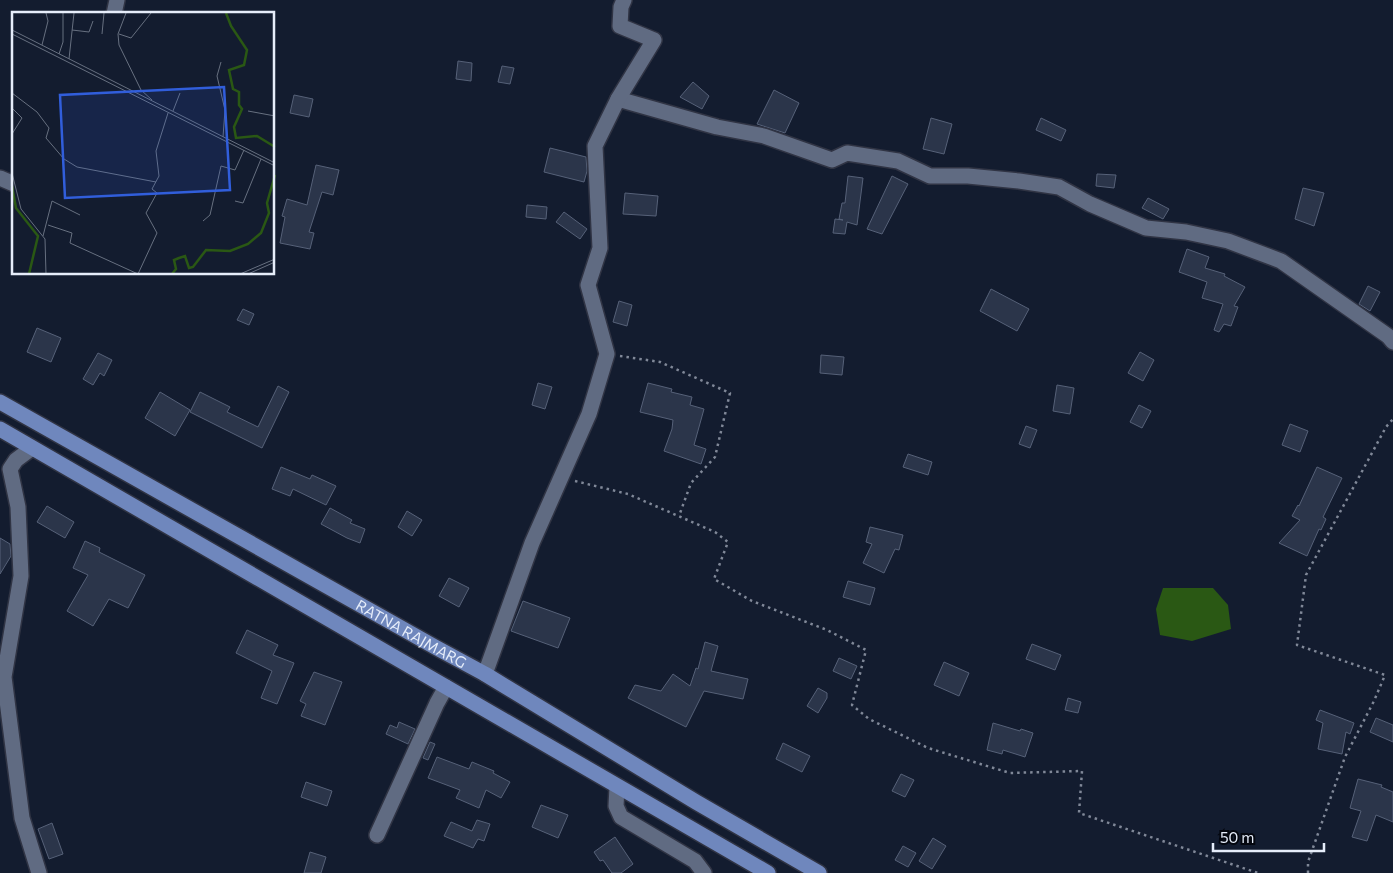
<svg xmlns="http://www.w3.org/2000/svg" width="1393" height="873" viewBox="0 0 1393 873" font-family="Commissioner,sans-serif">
<rect width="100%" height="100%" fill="#131c2f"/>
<path fill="#2a5814" d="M 1163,588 L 1213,588 L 1228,605 L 1231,629 L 1192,641 L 1160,635 L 1156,609 Z"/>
<g fill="#2b354a" stroke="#566178">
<path d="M 458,61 L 472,63 L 471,81 L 456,79 Z"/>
<path d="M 502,66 L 514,68 L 510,84 L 498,82 Z"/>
<path d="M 693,82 L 709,96 L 702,109 L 680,97 Z"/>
<path d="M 774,90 L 799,103 L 785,133 L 757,124 Z"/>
<path d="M 294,95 L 313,99 L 309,117 L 290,113 Z"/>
<path d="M 931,118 L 952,124 L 944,154 L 923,149 Z"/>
<path d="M 1041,118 L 1066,130 L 1061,141 L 1036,130 Z"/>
<path d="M 550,148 L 586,157 L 587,171 L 584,182 L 544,172 Z"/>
<path d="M 316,165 L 339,170 L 333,195 L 322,192 L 309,232 L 314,233 L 310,249 L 280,243 L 285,217 L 282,216 L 287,199 L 307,205 Z"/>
<path d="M 1097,174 L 1116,175 L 1114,188 L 1096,186 Z"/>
<path d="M 848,176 L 863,178 L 857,225 L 847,222 L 845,234 L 833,233 L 835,219 L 843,220 L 839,219 L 842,203 L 845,203 Z"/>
<path d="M 892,176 L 908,184 L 882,234 L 867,229 Z"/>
<path d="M 1303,188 L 1324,193 L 1314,226 L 1295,219 Z"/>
<path d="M 625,193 L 658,196 L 656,216 L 623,214 Z"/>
<path d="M 1148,198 L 1169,209 L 1163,219 L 1142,208 Z"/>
<path d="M 527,205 L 547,207 L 546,219 L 526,217 Z"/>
<path d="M 564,212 L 587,229 L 580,239 L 556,222 Z"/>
<path d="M 1187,249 L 1209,257 L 1205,268 L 1225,274 L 1224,276 L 1245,287 L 1234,306 L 1238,307 L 1231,326 L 1224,324 L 1219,332 L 1214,330 L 1223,304 L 1202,298 L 1207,282 L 1179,272 Z"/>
<path d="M 1368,286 L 1380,292 L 1370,311 L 1359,304 Z"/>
<path d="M 991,289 L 1029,309 L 1017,331 L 980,311 Z"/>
<path d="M 619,301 L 632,305 L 627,326 L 613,322 Z"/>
<path d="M 243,309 L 254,314 L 249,325 L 237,320 Z"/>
<path d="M 37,328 L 61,338 L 51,362 L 27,352 Z"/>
<path d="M 1140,352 L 1154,360 L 1143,381 L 1128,373 Z"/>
<path d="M 98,353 L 112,360 L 104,376 L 100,373 L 93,385 L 83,379 Z"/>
<path d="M 821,355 L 844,357 L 842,375 L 820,373 Z"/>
<path d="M 538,383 L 552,387 L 545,409 L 532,405 Z"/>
<path d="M 648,383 L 672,389 L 671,392 L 692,397 L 690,405 L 704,409 L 694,445 L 706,449 L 701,464 L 664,451 L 672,429 L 673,420 L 640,412 Z"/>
<path d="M 1057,385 L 1074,388 L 1070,414 L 1053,411 Z"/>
<path d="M 278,386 L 289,392 L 262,448 L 190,412 L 200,392 L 230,407 L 227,412 L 258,427 Z"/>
<path d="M 160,392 L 190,410 L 175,436 L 145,418 Z"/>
<path d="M 1139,405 L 1151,411 L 1142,428 L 1130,422 Z"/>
<path d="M 1290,424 L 1308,431 L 1300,452 L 1282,445 Z"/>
<path d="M 1026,426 L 1037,430 L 1030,448 L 1019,444 Z"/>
<path d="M 908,454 L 932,462 L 928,475 L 903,467 Z"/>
<path d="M 281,467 L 310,479 L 312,475 L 336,486 L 326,505 L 293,489 L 290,496 L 272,489 Z"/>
<path d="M 1317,467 L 1342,478 L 1323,517 L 1326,519 L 1321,530 L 1319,529 L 1307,556 L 1279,543 L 1300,520 L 1292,516 L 1298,505 L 1299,506 Z"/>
<path d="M 47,506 L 74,522 L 65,538 L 37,522 Z"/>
<path d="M 330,508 L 352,520 L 350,523 L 365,529 L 360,543 L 347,538 L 321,524 Z"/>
<path d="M 407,511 L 422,520 L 412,536 L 398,527 Z"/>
<path d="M 870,527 L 903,535 L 899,550 L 895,549 L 884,573 L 863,563 L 872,544 L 866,542 Z"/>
<path d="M 0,538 L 10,544 L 11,556 L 0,574 Z"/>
<path d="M 85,541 L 100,548 L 99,552 L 145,575 L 128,608 L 109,599 L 93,626 L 67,611 L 88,575 L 73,568 Z"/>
<path d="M 449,578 L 469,588 L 459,607 L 439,596 Z"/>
<path d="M 848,581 L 875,588 L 870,605 L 843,597 Z"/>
<path d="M 523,601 L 570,618 L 558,648 L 511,631 Z"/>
<path d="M 247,630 L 278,645 L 273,655 L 294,663 L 277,704 L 261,698 L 272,671 L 236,653 Z"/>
<path d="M 705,642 L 718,646 L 711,671 L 748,679 L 743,699 L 704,691 L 686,727 L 628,698 L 635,685 L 661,691 L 673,674 L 690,686 L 696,668 L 698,669 Z"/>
<path d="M 1032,644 L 1061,655 L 1055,670 L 1026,659 Z"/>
<path d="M 839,658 L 857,666 L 851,679 L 833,671 Z"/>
<path d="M 944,662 L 969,673 L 959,696 L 934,685 Z"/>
<path d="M 314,672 L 342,682 L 325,725 L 301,716 L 306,704 L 300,701 Z"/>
<path d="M 818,688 L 827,693 L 827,698 L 818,713 L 807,706 Z"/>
<path d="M 1068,698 L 1081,702 L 1078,713 L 1065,710 Z"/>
<path d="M 1320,710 L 1354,723 L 1350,734 L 1346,732 L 1342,754 L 1318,749 L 1323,723 L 1316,720 Z"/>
<path d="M 1376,718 L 1393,725 L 1393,742 L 1370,732 Z"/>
<path d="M 399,722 L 415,729 L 408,744 L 386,734 L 390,725 L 397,728 Z"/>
<path d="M 993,723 L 1020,731 L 1021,729 L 1033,733 L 1025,757 L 1003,750 L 1002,754 L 987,750 Z"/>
<path d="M 430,742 L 435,744 L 428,760 L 423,758 Z"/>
<path d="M 783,743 L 810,756 L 802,772 L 776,759 Z"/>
<path d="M 437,757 L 469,769 L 472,762 L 494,771 L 493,773 L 510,782 L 501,798 L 486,790 L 479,808 L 456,798 L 460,790 L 428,778 Z"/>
<path d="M 901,774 L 914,780 L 905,797 L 892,791 Z"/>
<path d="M 1358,779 L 1382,785 L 1381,787 L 1393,792 L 1393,822 L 1376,815 L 1367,841 L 1352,837 L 1361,811 L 1350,808 Z"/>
<path d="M 306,782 L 332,791 L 327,806 L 301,797 Z"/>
<path d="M 541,805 L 568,815 L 558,838 L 532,827 Z"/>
<path d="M 477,820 L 490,824 L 484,841 L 478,839 L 473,848 L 444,836 L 451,822 L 472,831 Z"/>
<path d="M 52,823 L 63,854 L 49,859 L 38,829 Z"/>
<path d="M 615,837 L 633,864 L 621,873 L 612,873 L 603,860 L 600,861 L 594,852 Z"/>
<path d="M 933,838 L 946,846 L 932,869 L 919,861 Z"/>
<path d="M 903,846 L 916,853 L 908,867 L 895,860 Z"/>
<path d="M 310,852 L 326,857 L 321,873 L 304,873 Z"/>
</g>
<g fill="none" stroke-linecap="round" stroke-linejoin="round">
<g stroke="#303444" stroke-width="18">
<g id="minor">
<path d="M 114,14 L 117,0"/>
<path d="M 618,99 L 717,127 L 764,136 L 832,160 L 847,153 L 898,161 L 930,176 L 968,176 L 1019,181 L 1059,187 L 1090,204 L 1146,228 L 1186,232 L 1228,241 L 1281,261 L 1388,336 L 1393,342"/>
<path d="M 0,178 L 14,184"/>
<path d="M 32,448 L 16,460 L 10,469 L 18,507 L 21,576 L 4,677 L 22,818 L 39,873"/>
<path d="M 485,674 L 532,543 L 589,414 L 607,354 L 588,285 L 600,248 L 595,146 L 618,99 L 654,40 L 620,26 L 621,7 L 624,0"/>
<path d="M 617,787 L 616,806 L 621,817 L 695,861 L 704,873"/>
<path d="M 377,835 L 437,703 L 446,687"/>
</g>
</g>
<g stroke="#303444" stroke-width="18">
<g id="major">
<path id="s1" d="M 0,402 L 435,647 L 485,674 L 696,802 L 819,873"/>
<path d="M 0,429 L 768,873"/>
</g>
</g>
<g stroke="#808898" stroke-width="2.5" stroke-dasharray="2.5 4" stroke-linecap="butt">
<path d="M 620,356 L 660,362 L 730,393 L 715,457 L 691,483 L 679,516"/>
<path d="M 575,481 L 628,494 L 715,532 L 728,542 L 714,579 L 752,601 L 827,630 L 866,650 L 852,705 L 869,719 L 928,748 L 1010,773 L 1082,771 L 1079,813 L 1258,873"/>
<path d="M 1308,873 L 1308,862 L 1345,757 L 1374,701 L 1385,675 L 1297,645 L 1306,575 L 1386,427 L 1393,419"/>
</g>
<use href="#minor" stroke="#606b82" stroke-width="15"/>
<use href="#major" stroke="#6f87bd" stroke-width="15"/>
</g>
<g text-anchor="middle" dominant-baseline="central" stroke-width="4.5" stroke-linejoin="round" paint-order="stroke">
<g font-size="15" fill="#e6edfa" stroke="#04070f">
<text stroke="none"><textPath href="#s1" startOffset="472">RATNA RAJMARG</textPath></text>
</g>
</g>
<g transform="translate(12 12)">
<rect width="262" height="262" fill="#131c2f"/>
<path fill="none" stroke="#2a5814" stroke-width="2.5" d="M 214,1 L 219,14 L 235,38 L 232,53 L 217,58 L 221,77 L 227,80 L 227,93 L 230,97 L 222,115 L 224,126 L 245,124 L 263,135M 0,174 L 4,196 L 26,224 L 17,262M 160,262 L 164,257 L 162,248 L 167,246 L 173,244 L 177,256 L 181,255 L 194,238 L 218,239 L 236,232 L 249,221 L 257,201 L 255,191 L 263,163"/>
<path fill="none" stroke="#677080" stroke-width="1" d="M 114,1 L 106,22 L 107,33 L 129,78 L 140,88M 0,18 L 263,151M 60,18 L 77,20 L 81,9M 0,22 L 263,154M 90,22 L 92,1M 107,22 L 119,26 L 139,1M 30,33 L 36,9 L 34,1M 47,42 L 51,30 L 51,1M 57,47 L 62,1M 209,50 L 205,64 L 213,98 L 211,125M 0,81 L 25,100 L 37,116 L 34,126 L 52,147 L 65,155 L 144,170M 0,96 L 10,106 L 0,122M 161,99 L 168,81M 236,99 L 263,104M 0,161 L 9,197 L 33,227 L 34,262M 223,189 L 231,191 L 249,147M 191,209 L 198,203 L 209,154 L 223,158 L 232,138M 36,213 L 60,221 L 58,231 L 126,262 L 145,221 L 134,201 L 145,181 L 140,177 L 147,164 L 144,139 L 156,101M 31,224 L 40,189 L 68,203M 228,262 L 263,247M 236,262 L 263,250"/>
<path fill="#315edb" fill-opacity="0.15" stroke="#315edb" stroke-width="2.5" d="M 212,75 L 218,178 L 53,186 L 48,83 Z"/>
<rect width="262" height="262" fill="none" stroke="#e6edfa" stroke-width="2.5"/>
</g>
<path d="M1213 843v8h111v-8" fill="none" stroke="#e6edfa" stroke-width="2.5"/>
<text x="1220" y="843" font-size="15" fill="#e6edfa" stroke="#04070f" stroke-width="4" paint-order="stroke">50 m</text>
</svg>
